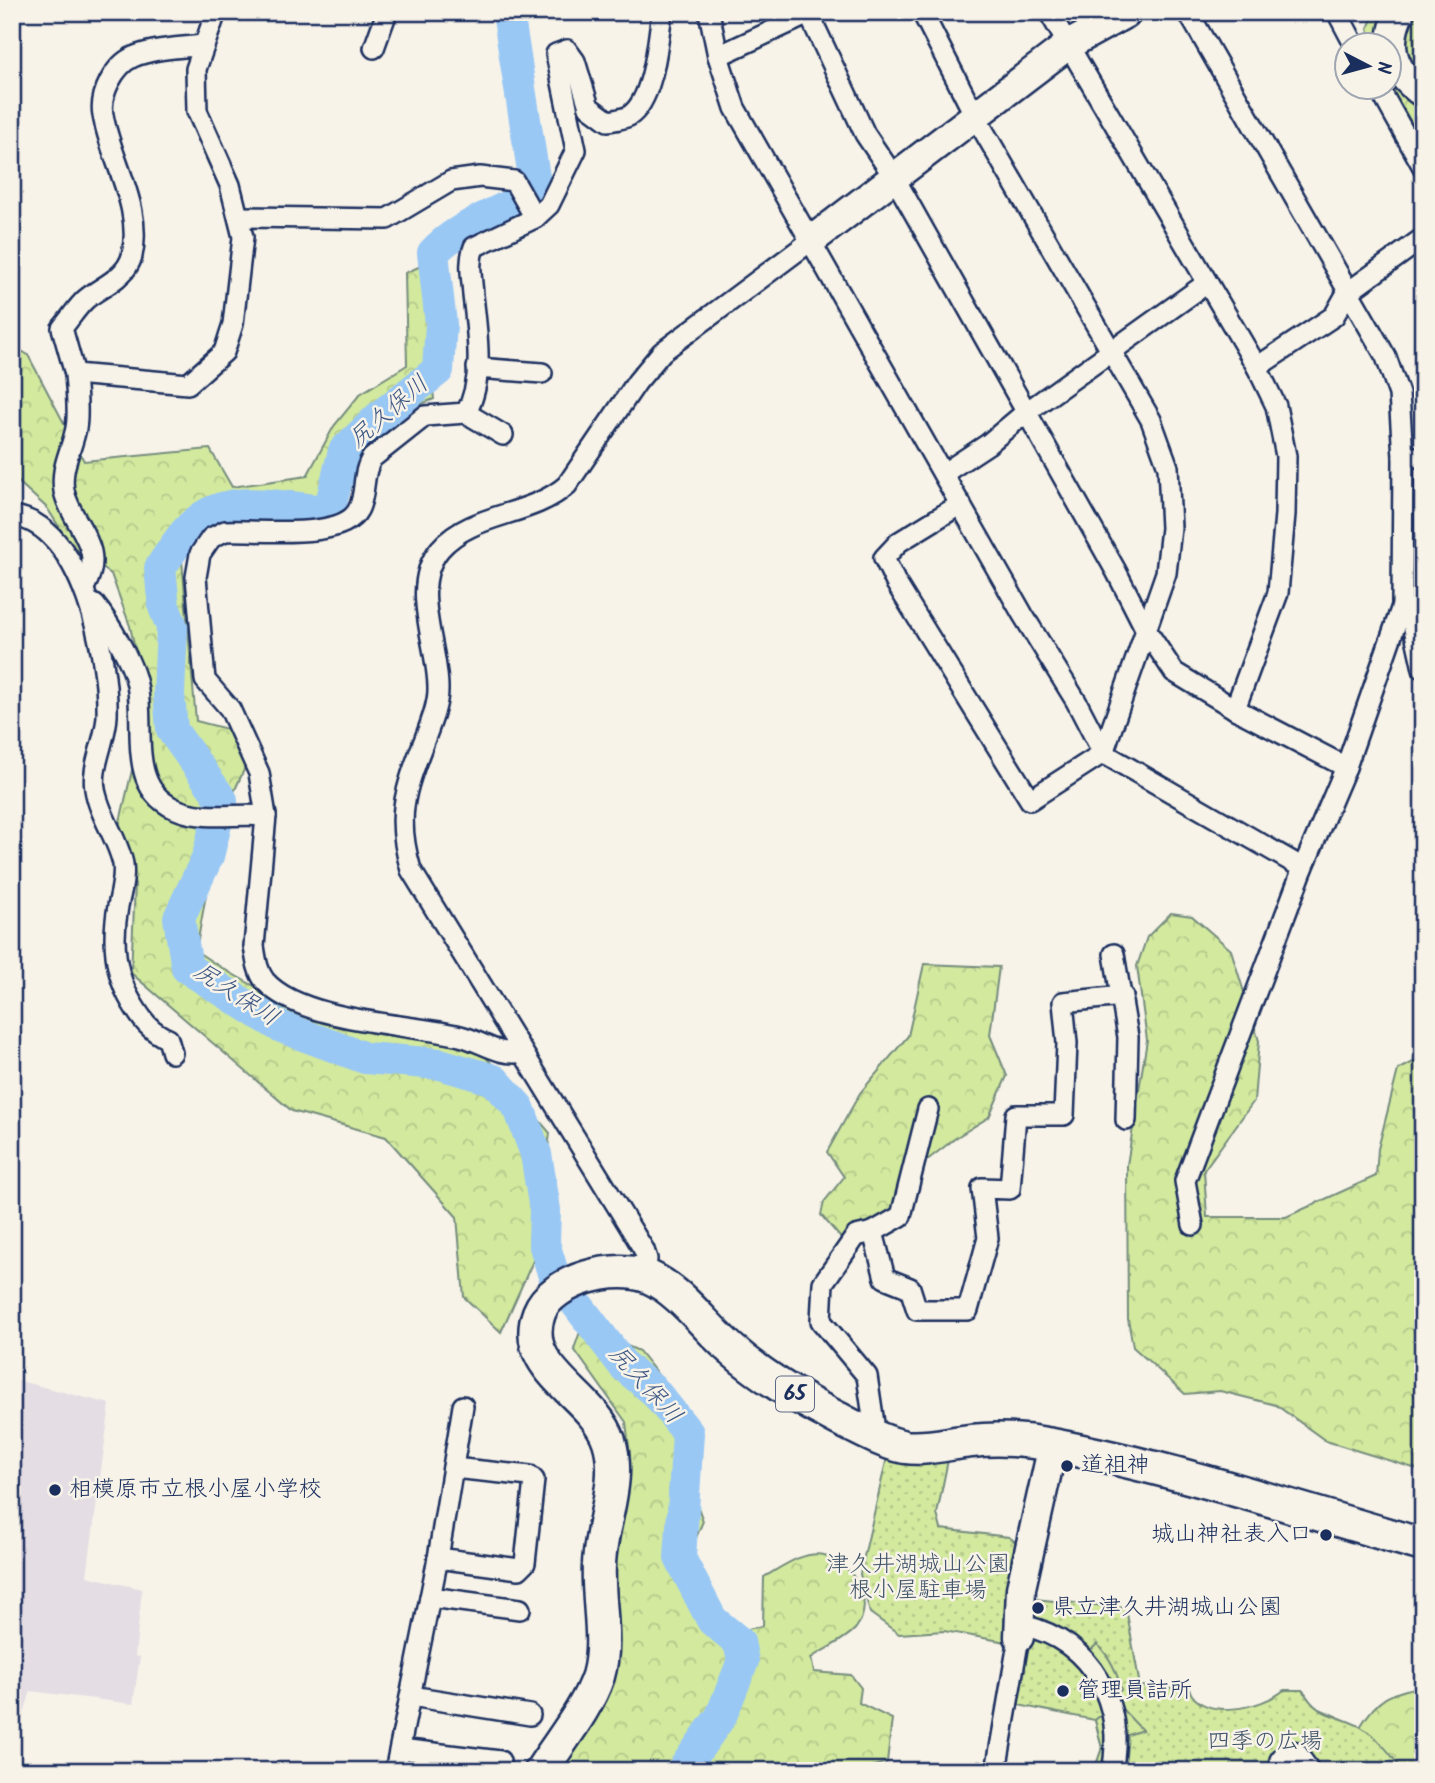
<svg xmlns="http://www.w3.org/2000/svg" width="1435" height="1783" viewBox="0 0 1435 1783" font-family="Kalam,'Klee One',sans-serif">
<defs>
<pattern id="forest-crowns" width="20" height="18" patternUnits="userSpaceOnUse" patternTransform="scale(1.75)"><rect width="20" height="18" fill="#d2e99e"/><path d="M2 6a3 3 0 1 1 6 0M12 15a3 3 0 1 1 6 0" fill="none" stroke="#b4c88a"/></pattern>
<pattern id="park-dots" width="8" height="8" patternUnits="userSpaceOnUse" patternTransform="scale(1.75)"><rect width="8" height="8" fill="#d2e99e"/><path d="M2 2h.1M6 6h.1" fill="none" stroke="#b4c88a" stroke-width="1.8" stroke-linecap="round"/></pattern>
</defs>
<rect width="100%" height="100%" fill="#f7f3e8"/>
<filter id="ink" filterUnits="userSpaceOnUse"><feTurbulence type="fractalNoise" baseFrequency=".0143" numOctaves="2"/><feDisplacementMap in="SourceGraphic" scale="14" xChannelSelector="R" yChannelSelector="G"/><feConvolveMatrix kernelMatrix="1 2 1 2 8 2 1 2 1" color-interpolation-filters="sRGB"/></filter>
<g filter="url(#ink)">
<path fill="#e4dde4" d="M 12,1379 L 110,1404 L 87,1576 L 142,1589 L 135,1656 L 140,1657 L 133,1704 L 31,1691 L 12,1752 Z"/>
<g fill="url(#forest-crowns)" stroke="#768c7e" stroke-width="2">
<path d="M 1375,12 L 1423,12 L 1420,17 L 1423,26 L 1423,142 L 1390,87 L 1390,46 L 1373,45 L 1368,28 Z"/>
<path d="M 421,266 L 434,399 L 390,416 L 331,504 L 281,515 L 216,518 L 182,560 L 196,721 L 235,731 L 248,761 L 219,825 L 220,861 L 208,883 L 196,951 C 284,1012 373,1035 479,1049 L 550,1133 L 533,1261 L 501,1332 L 464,1297 L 457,1217 L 386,1137 L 292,1111 L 131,973 L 135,884 L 119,826 L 147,706 L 130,626 L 111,574 L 72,547 L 47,508 L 12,476 L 12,345 L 28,355 L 84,461 L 210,449 L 232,487 L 307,476 L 334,426 L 360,394 L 407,365 L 405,273 Z"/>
<path d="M 1171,913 L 1192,916 L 1231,950 L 1259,1041 L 1254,1101 L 1204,1170 L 1207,1217 L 1286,1217 L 1376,1176 L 1378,1149 L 1398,1070 L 1423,1057 L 1423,1471 L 1326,1441 L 1276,1405 L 1220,1391 L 1185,1394 L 1133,1347 L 1128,1319 L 1127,1165 L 1147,1040 L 1137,966 L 1147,937 Z"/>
<path d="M 924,964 L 999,967 L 990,1035 L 1007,1076 L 989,1117 L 957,1137 L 913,1171 L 897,1213 L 845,1243 L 821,1215 L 824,1202 L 844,1177 L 827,1152 L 860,1093 L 908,1036 Z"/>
<path d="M 582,1326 L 639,1351 L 679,1401 L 680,1449 L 670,1493 L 695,1499 L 703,1521 L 686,1562 L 711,1609 L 738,1631 L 763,1626 L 764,1577 C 780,1568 804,1550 824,1555 C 852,1563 877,1601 856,1628 C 846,1640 824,1649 811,1658 L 814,1672 L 851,1675 L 861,1688 L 859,1703 L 892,1719 L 887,1762 L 858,1771 L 560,1771 L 575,1743 L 611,1587 L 616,1535 L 630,1455 L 626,1422 L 574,1349 Z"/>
<path d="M 1423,1686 L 1423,1771 L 1341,1771 L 1311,1705 L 1360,1727 C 1378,1697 1390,1693 1423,1686 Z"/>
</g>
<g fill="url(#park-dots)" stroke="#768c7e" stroke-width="2">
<path d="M 888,1453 L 949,1455 L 937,1514 L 941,1529 L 1009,1537 L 1018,1544 L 1012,1643 L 944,1631 L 899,1634 L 870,1613 L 860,1574 Z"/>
<path d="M 1034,1599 L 1126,1608 L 1140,1686 L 1189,1689 C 1201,1722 1263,1708 1284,1690 L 1303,1690 C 1318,1719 1336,1713 1361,1727 C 1377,1737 1392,1755 1402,1771 L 1094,1771 L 1102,1748 L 1095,1720 L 1018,1705 Z"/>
</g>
<g fill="#d2e99e" stroke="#768c7e" stroke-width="2">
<path d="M 1097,1644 C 1111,1658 1117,1672 1121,1690 L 1116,1693 L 1091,1650 Z"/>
<path d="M 1121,1708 L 1142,1730 L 1128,1735 L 1125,1766 L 1122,1765 L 1125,1733 Z"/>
<path d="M 1105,1712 L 1108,1742 L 1103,1771 L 1094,1771 L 1102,1748 L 1095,1720 Z"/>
</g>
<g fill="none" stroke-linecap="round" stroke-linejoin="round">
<path stroke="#9ac8f5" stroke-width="32" d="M 508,12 L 536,190 C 504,212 459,224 433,253 L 441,324 L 438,370 L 379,417 L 344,451 L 329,511 C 290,509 235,493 201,518 C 183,530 172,551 160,568 L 164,607 L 172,627 L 169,694 L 172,730 L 222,800 L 208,856 L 179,918 L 187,968 L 279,1026 L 365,1058 L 440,1064 L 494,1080 L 519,1108 L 536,1154 L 545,1210 L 544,1243 L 553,1273 L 624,1366 L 654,1391 L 688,1433 L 680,1558 L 712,1620 L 739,1642 L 743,1661 L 721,1716 L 682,1771"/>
<g stroke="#1b2f5e" stroke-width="24">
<g id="street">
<path d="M 709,12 L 718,56 L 735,108 L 1023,615 L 1076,701 L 1103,753 L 1303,868"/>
<path d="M 808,12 L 865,134 L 894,177 L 1116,571 L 1146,630 L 1174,672 L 1235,709 L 1346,767"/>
<path d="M 922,12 L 975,116 L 1151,420 L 1168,467 L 1171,528 L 1166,573 L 1103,753 L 1030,800 L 896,583 L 884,558 L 899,542 L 961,504"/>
<path d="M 1049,12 L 1257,367 L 1276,406 L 1286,456 L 1285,514 L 1278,593 L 1235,709"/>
<path d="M 1188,12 L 1386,357 L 1399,394 L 1403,457 L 1402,606 L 1346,767 L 1303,868 L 1185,1181 L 1193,1225"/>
<path d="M 1337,12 L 1355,46"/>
<path d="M 202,45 C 181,48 154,48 133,57 C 115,65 99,94 103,115 C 111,162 143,206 132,256 C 126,278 102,286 86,299 C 77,307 70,319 62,328 L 75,374 L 188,384 L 224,352 L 233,324 L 243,237 L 230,185 L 197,111 L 196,69 L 216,12"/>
<path d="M 374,48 L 387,12"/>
<path d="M 718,56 L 813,12"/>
<path d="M 1379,88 L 1423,167"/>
<path d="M 241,217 L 387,219 L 451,181 L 480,177 L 514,181 L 535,218"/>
<path d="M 1257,367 L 1334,316 L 1347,293 L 1423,238"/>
<path d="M 477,368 L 542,373"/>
<path d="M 75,374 C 76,391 79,411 76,428 C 72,450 60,467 64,491 C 71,525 107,546 85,586"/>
<path d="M 466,413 L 503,435"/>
<path d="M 1403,457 L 1423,457"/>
<path d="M 944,473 L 988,444 L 1025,413 L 1207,283"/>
<path d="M 12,516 C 82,523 109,659 107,716 C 106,740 91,766 95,789 C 99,815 118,839 123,864 C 125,878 121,892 118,906 C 112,940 114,973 132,1003 C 142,1020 150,1031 168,1039 L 172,1053"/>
<path d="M 95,605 C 109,622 133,663 137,685 C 146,729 125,792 181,811 C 206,820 239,813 266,816"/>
<path d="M 1402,606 L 1413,624 L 1423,669"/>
<path d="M 1114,954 L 1128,1037 L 1126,1120"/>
<path d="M 522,1052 C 500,1057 481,1041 460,1036 C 410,1024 301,1022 265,981 C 257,971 256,958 254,946 L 266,816 L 259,773 L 230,709 L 205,680 L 196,577 L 200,554 L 211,538 L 225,531 C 257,529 342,541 358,510 C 367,494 361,474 372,458 L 425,416 L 466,413 C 485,378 477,333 473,295 C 472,278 468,263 474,247 L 535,218 L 549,205 L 576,150 L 556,54 L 567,50 L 575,61 L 589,107 L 608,121 C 614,120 623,119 629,116 C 654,100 658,40 662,12"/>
<path d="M 873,1232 L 885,1278 L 910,1288 L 917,1310 L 968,1310 L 988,1238 L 982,1188 L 1010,1189 L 1016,1115 L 1064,1115 L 1067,1043 L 1063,1002 L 1123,996"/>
<path d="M 645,1275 L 647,1259 L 644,1250 L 411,870 C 395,816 405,791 424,741 C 430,725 438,706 438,690 C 439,646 408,587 440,549 C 472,512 531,517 567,485 L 637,382 L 662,352 L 812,240"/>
<path d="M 876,1437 L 867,1376 L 821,1321 L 823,1283 L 856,1236 L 873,1232 L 901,1216 L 928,1109"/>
<path d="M 438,1558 L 519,1569 L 525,1563 L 534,1480 L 530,1476 L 453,1468"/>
<path d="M 430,1597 L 520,1609"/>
<path d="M 1026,1626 C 1092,1642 1126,1705 1112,1771"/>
<path d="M 411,1696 L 530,1715"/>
<path d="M 400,1749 L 500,1761"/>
<path d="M 395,1771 L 438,1558 L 463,1406"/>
<path d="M 996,1771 L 1019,1637"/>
<path d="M 1285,1771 L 1280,1760 L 1288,1750 L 1296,1752 L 1310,1771"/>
</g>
</g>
<g stroke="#1b2f5e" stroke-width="33">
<g id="secondary">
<path d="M 1400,12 C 1384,45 1392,72 1423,93"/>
<path d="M 812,240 L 1068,45 L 1128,12"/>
<path d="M 1019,1637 L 1021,1588 L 1053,1445"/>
</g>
</g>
<g stroke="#1b2f5e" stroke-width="37">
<path id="primary" d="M 541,1771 C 560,1741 587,1709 598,1676 C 608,1641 597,1601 599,1565 C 600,1525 622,1481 609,1441 C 594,1394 518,1370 539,1313 C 552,1279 618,1263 649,1277 C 682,1292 705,1327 732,1350 C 763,1377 800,1399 837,1418 C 859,1429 881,1442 905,1447 C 927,1450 949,1443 971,1441 C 997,1438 1026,1440 1052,1445 C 1178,1469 1300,1510 1423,1545"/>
</g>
<use href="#street" stroke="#f7f3e8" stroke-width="19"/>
<use href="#secondary" stroke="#f7f3e8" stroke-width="28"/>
<use href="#primary" stroke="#f7f3e8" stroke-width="32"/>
</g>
</g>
<g fill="#1b2f5e" stroke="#f7f3e8" stroke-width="2.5">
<circle cx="1067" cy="1466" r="7"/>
<circle cx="55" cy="1490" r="7"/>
<circle cx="1326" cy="1535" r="7"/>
<circle cx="1038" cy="1608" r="7"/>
<circle cx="1063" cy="1691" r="7"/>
</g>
<g text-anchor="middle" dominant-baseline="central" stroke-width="5" stroke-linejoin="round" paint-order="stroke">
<rect fill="#f7f3e8" stroke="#5d6a87" stroke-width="2" x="776" y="1376.5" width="38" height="35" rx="5"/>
<g font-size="21" font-weight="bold" fill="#1b2f5e">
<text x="795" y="1394">65</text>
</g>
<g font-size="23" fill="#1b2f5e" stroke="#f7f3e8" text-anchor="start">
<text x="1081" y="1466">道祖神</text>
<text x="69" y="1490">相模原市立根小屋小学校</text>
<text x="1312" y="1535" text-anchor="end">城山神社表入口</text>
<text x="1052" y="1608">県立津久井湖城山公園</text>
<text x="1077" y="1691">管理員詰所</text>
</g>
<g font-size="23" fill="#40546b" stroke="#f7f3e8">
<text x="918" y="1565">津久井湖城山公園<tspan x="918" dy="26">根小屋駐車場</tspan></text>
<text x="1265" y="1742">四季の広場</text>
</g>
<g font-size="24" font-style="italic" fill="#3b5584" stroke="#f7f3e8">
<text transform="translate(389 412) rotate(-41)">尻久保川</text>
<text transform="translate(236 995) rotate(33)">尻久保川</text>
<text transform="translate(645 1385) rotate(48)">尻久保川</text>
</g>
</g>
<rect width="1435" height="1783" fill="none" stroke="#f7f3e8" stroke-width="42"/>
<rect x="21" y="21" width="1393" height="1741" fill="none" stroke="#1b2f5e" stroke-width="2.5" filter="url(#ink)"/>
<g transform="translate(1368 66) rotate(96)"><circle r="33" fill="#f7f3e8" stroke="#9fa5b1" stroke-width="2"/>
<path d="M0-5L12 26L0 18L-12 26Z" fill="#1b2f5e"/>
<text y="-10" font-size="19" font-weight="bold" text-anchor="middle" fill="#1b2f5e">N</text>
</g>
</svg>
